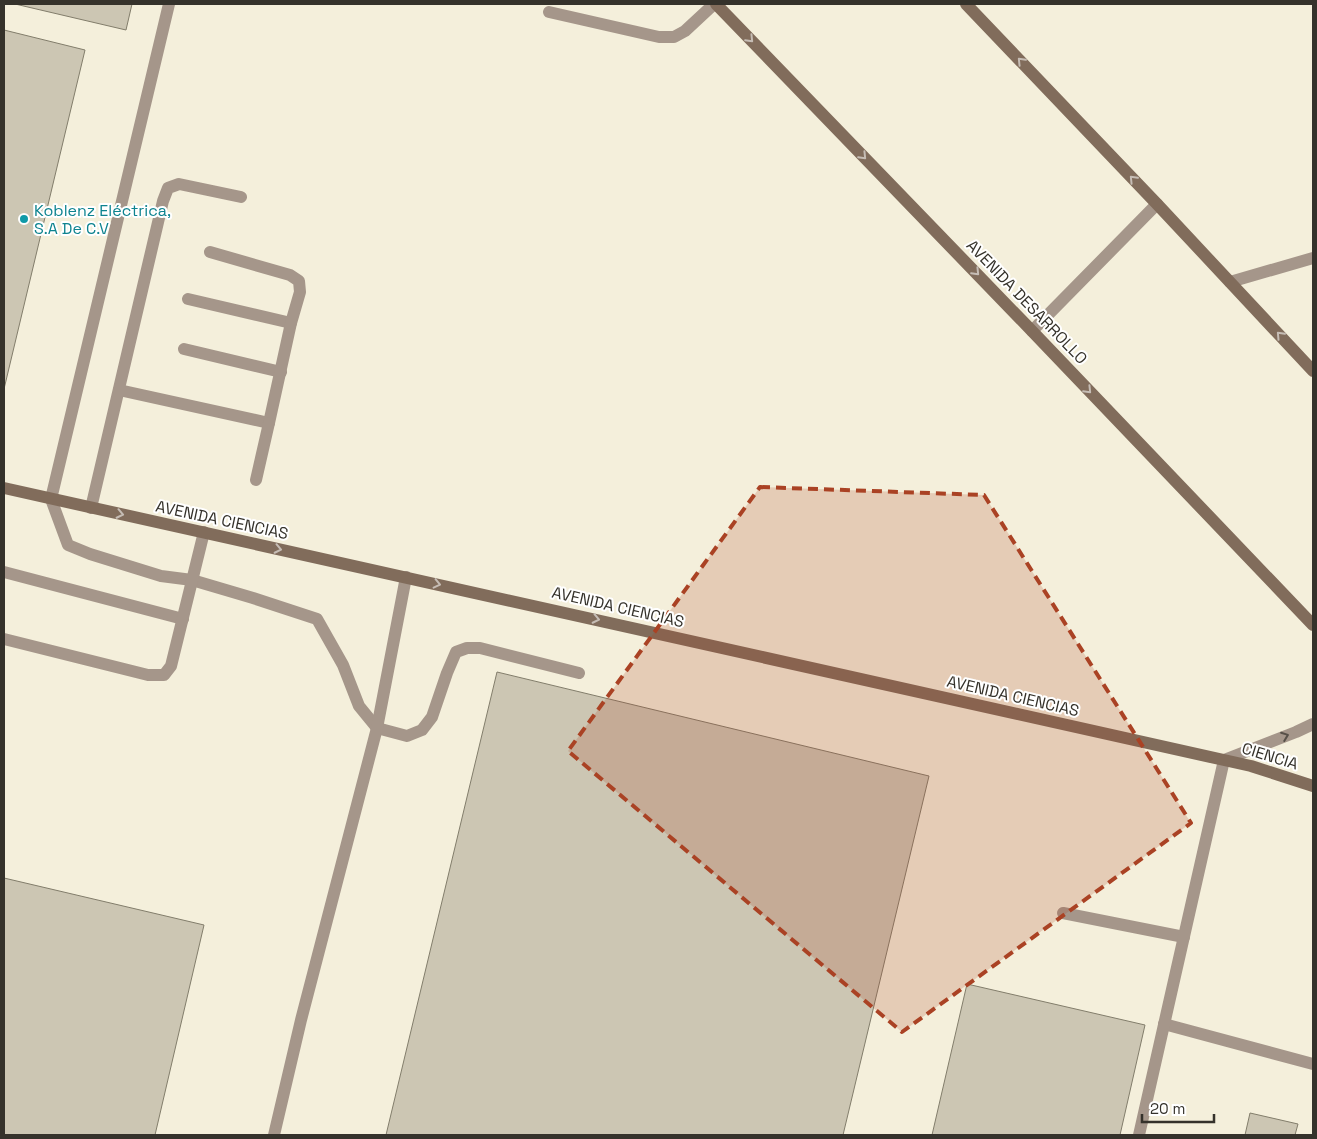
<svg xmlns="http://www.w3.org/2000/svg" width="1317" height="1139" viewBox="0 0 1317 1139" font-family="'Space Grotesk',sans-serif">
<rect width="100%" height="100%" fill="#f4efdb"/>
<g fill="#ccc6b3" stroke="#827d6b">
<path d="M 15,4 L 132,4 L 126,30 Z"/>
<path d="M 4,30 L 85,50 L 4,389 Z"/>
<path d="M 497,672 L 929,776 L 843,1135 L 386,1135 Z"/>
<path d="M 4,878 L 204,925 L 155,1135 L 4,1135 Z"/>
<path d="M 967,984 L 1145,1025 L 1120,1135 L 932,1135 Z"/>
<path d="M 1250,1113 L 1298,1124 L 1295,1135 L 1245,1135 Z"/>
</g>
<g fill="none" stroke-linecap="round" stroke-linejoin="round">
<g stroke="#a5968a" stroke-width="12">
<path d="M 169,4 L 51,499 L 68,545 L 90,554 L 161,576 L 192,580 L 253,598 L 317,619 L 343,665 L 359,706 L 377,728 L 407,736 L 422,730 L 432,717 L 447,673 L 456,652 L 467,648 L 480,648 L 579,673"/>
<path d="M 549,12 L 659,37 L 674,37 L 685,31 L 714,4"/>
<path d="M 1230,282 L 1313,258"/>
<path d="M 188,299 L 291,323"/>
<path d="M 1032,331 L 1157,204"/>
<path d="M 184,349 L 281,372"/>
<path d="M 119,390 L 269,423 L 291,323 L 300,292 L 299,281 L 290,275 L 210,252"/>
<path d="M 256,480 L 269,423"/>
<path d="M 91,508 L 163,201 L 168,188 L 179,184 L 241,197"/>
<path d="M 4,572 L 183,619"/>
<path d="M 4,639 L 148,675 L 164,675 L 171,666 L 204,532"/>
<path d="M 1063,913 L 1184,937"/>
<path d="M 1164,1024 L 1313,1064"/>
<path d="M 274,1135 L 301,1020 L 377,728 L 406,577"/>
<path d="M 1139,1135 L 1224,760"/>
</g>
<path stroke="#a5968a" stroke-width="12" d="M 1224,760 L 1296,732 L 1313,724"/>
<g stroke="#816c5b" stroke-width="12">
<path d="M 716,4 L 1032,331 L 1313,625"/>
<path d="M 966,4 L 1157,204 L 1313,371"/>
<path d="M 4,488 L 1224,760 L 1251,766 L 1313,786"/>
</g>
</g>
<defs><path id="oneway-chevron" d="M-2-3.5L2.5 0L-2 3.5" fill="none" stroke-width="1.6" stroke-linecap="round" stroke-linejoin="round" transform="scale(1.25)"/></defs>
<g stroke="#c6bdb5">
<use href="#oneway-chevron" transform="translate(750 39) rotate(46)"/>
<use href="#oneway-chevron" transform="translate(1021 61) rotate(-134)"/>
<use href="#oneway-chevron" transform="translate(863 156) rotate(46)"/>
<use href="#oneway-chevron" transform="translate(1133 179) rotate(-134)"/>
<use href="#oneway-chevron" transform="translate(976 272) rotate(46)"/>
<use href="#oneway-chevron" transform="translate(1280 335) rotate(-133)"/>
<use href="#oneway-chevron" transform="translate(1088 390) rotate(46)"/>
<use href="#oneway-chevron" transform="translate(120 514) rotate(12)"/>
<use href="#oneway-chevron" transform="translate(278 549) rotate(12)"/>
<use href="#oneway-chevron" transform="translate(437 584) rotate(13)"/>
<use href="#oneway-chevron" transform="translate(596 619) rotate(12)"/>
</g>
<use stroke="#575048" href="#oneway-chevron" transform="translate(1285 736) rotate(-21)"/>
<path fill="#aa4224" fill-opacity="0.2" stroke="#aa4224" stroke-width="4" stroke-dasharray="10 6" stroke-linejoin="round" d="M 760,487 L 984,495 L 1191,823 L 902,1032 L 568,751 Z"/>
<circle fill="#0f9aa8" stroke="#fff" stroke-width="2" cx="24" cy="219" r="5"/>
<g text-anchor="middle" dominant-baseline="central" stroke-width="4" stroke-linejoin="round" paint-order="stroke">
<g font-size="16" fill="#0d838f" stroke="#fff" text-anchor="start">
<text x="34" y="210">Koblenz Eléctrica,<tspan x="34" dy="18">S.A De C.V</tspan></text>
</g>
<g font-size="16" fill="#35322b" stroke="#fff">
<text transform="translate(1027 302) rotate(46)">AVENIDA DESARROLLO</text>
<text transform="translate(222 520) rotate(12)">AVENIDA CIENCIAS</text>
<text transform="translate(618 607) rotate(13)">AVENIDA CIENCIAS</text>
<text transform="translate(1013 696) rotate(13)">AVENIDA CIENCIAS</text>
<text transform="translate(1270 756) rotate(17)">CIENCIA</text>
</g>
</g>
<rect width="1317" height="1139" fill="none" stroke="#35322b" stroke-width="10"/>
<path d="M1142 1114v8h72v-8" fill="none" stroke="#35322b" stroke-width="2.5"/>
<text x="1150" y="1114" font-size="15" fill="#35322b" stroke="#ffffff" stroke-width="4" paint-order="stroke">20 m</text>
</svg>
